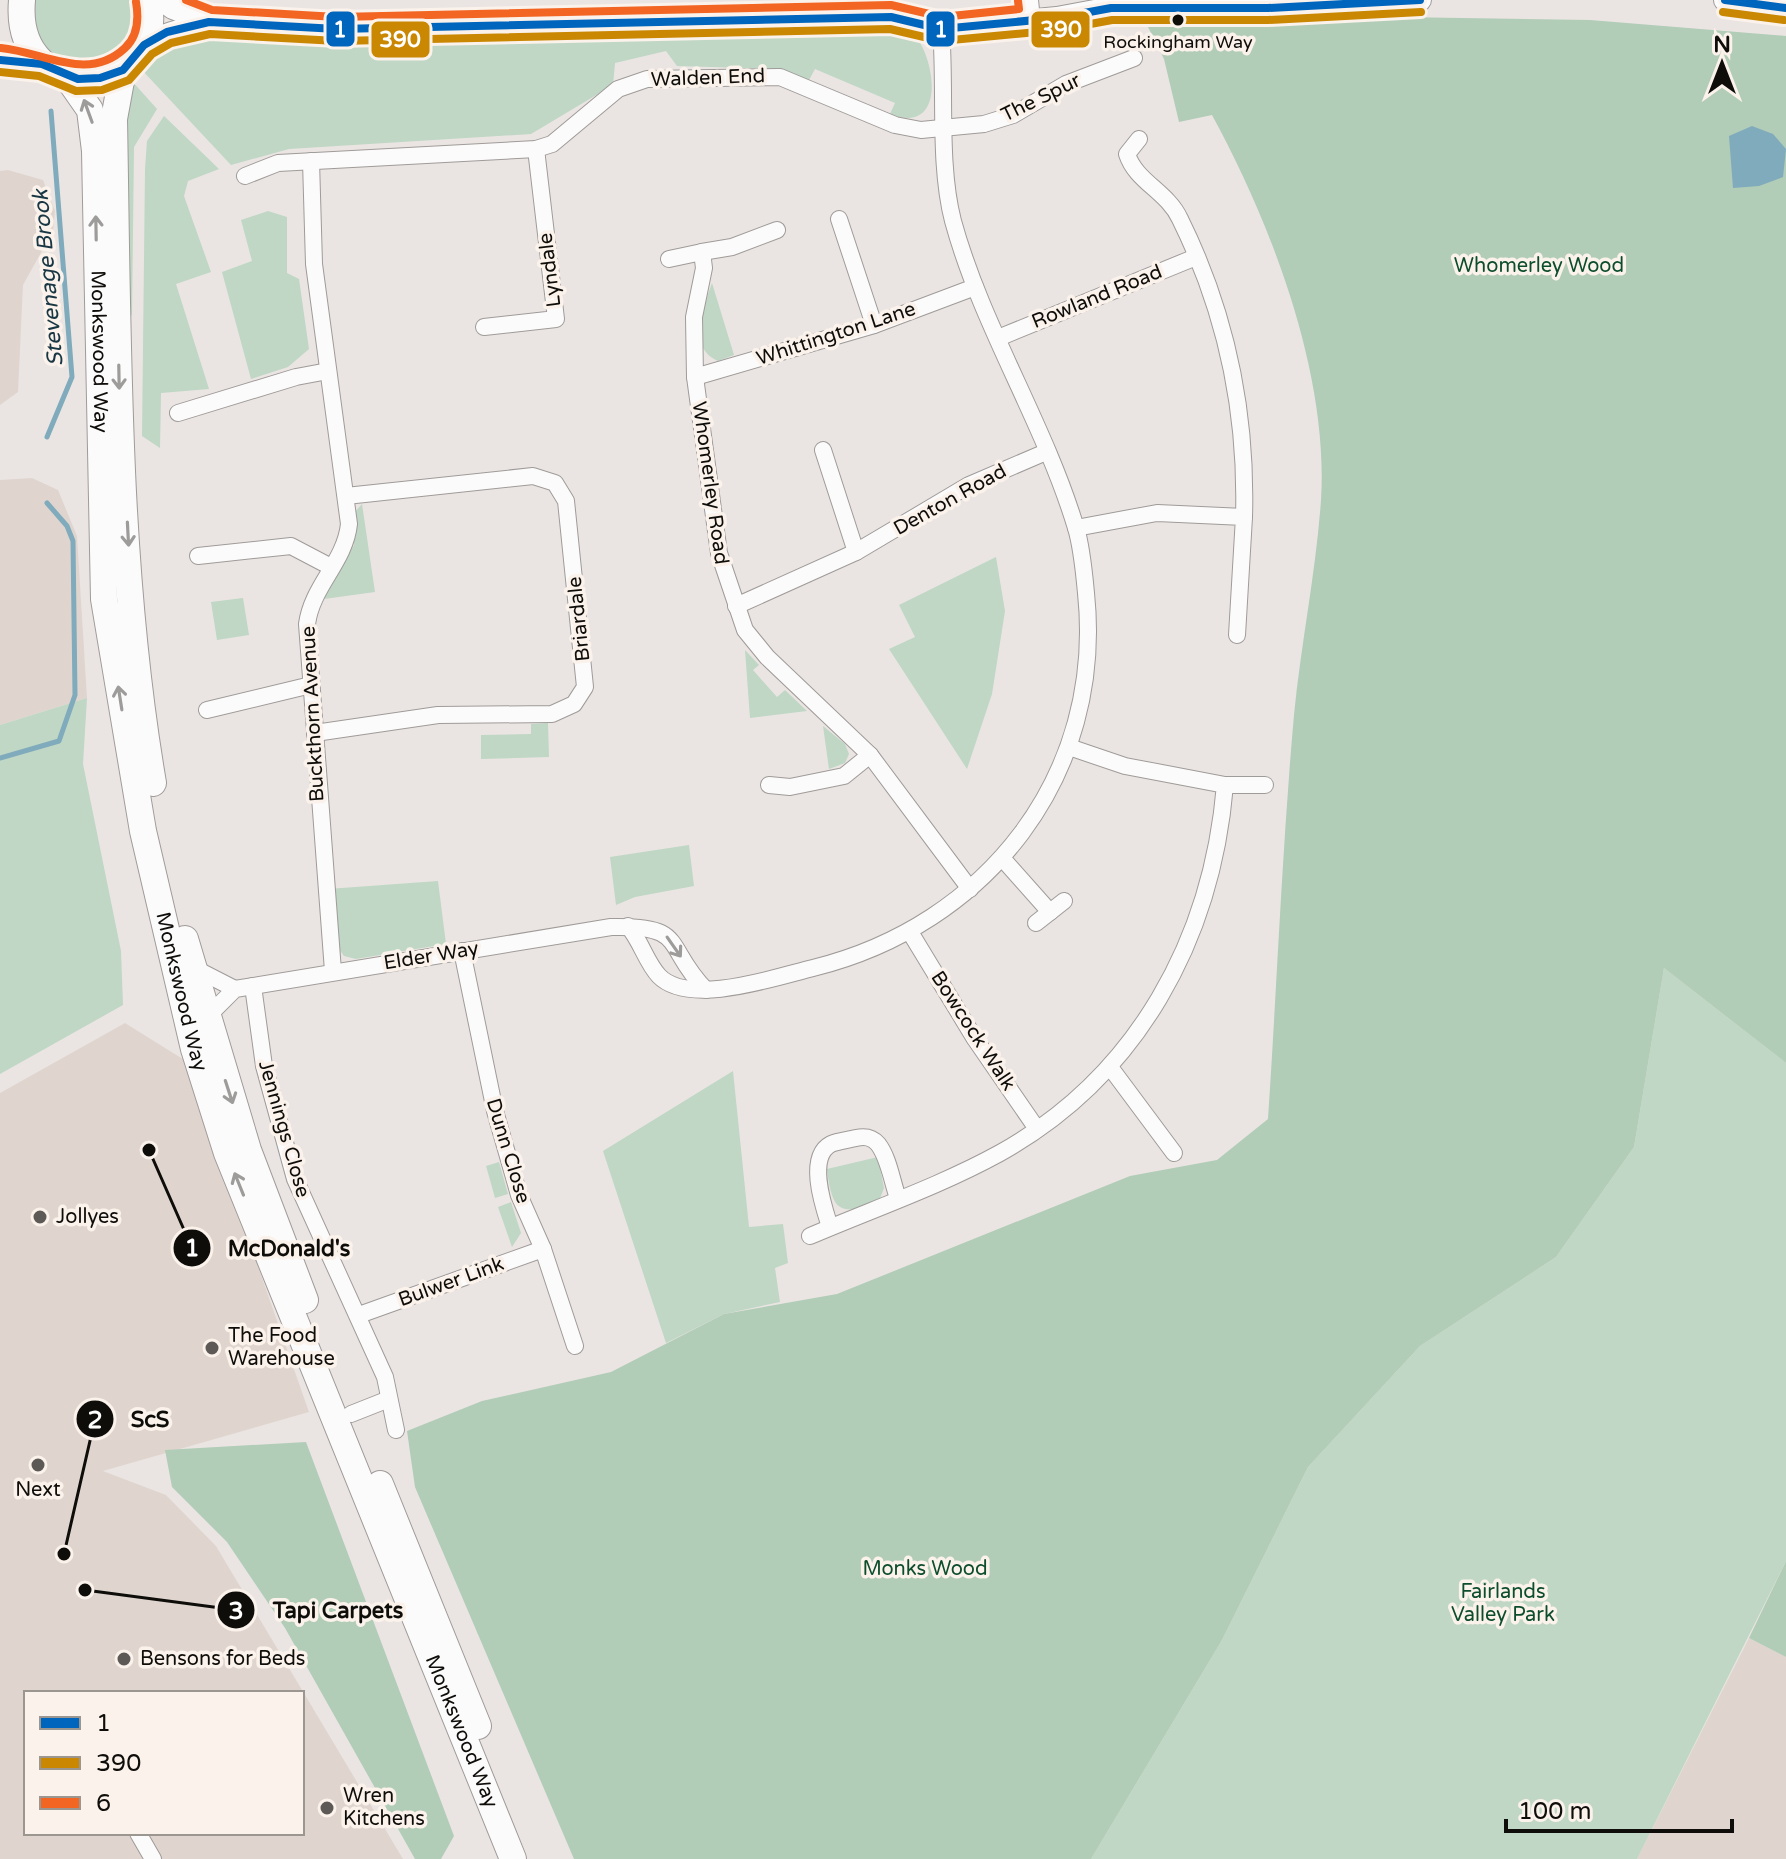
<svg xmlns="http://www.w3.org/2000/svg" width="1786" height="1859" viewBox="0 0 1786 1859" font-family="'Varela Round',sans-serif">
<rect width="100%" height="100%" fill="#eae5e2"/>
<g fill="#dfd5ce" fill-rule="evenodd">
<path d="M 8,170 L 43,180 L 55,211 L 53,231 L 23,285 L 18,392 L 0,405 L 0,171 Z"/>
<path d="M 32,478 L 58,490 L 77,536 L 87,698 L 0,725 L 0,480 Z"/>
<path d="M 125,1023 L 186,1061 L 309,1412 L 103,1471 L 166,1495 L 216,1546 L 403,1859 L 0,1859 L 0,1093 ZM 26,1693 L 302,1693 L 302,1833 L 26,1833 Z"/>
<path d="M 1749,1638 L 1786,1657 L 1786,1859 L 1637,1859 Z"/>
</g>
<g fill="#bfd7c4">
<path d="M 30,0 L 137,0 C 136,42 132,48 96,69 L 52,62 L 28,11 Z"/>
<path d="M 906,26 C 936,47 950,138 890,114 L 895,103 L 815,69 L 809,80 L 780,69 L 677,66 L 666,51 L 615,63 L 613,85 L 531,134 L 289,149 L 231,165 L 141,69 L 157,49 L 188,34 Z"/>
<path d="M 131,80 L 157,109 L 134,147 L 132,314 L 126,327 L 126,85 Z"/>
<path d="M 164,116 L 219,169 L 188,181 L 184,196 L 211,272 L 176,284 L 209,389 L 161,393 L 160,448 L 142,436 L 145,169 L 147,141 Z"/>
<path d="M 268,211 L 287,217 L 287,273 L 299,279 L 309,349 L 288,367 L 251,379 L 222,272 L 252,261 L 241,220 Z"/>
<path d="M 712,283 L 734,355 L 718,361 C 687,347 703,309 712,283 Z"/>
<path d="M 362,504 L 375,592 L 324,599 L 354,545 L 354,513 Z"/>
<path d="M 996,557 L 1005,611 L 992,694 L 967,769 L 889,649 L 915,637 L 899,605 Z"/>
<path d="M 243,598 L 249,635 L 217,640 L 211,602 Z"/>
<path d="M 745,650 L 759,665 L 753,670 L 777,697 L 785,690 L 807,711 L 750,718 Z"/>
<path d="M 87,698 L 83,764 L 121,951 L 123,1005 L 0,1074 L 0,725 Z"/>
<path d="M 548,723 L 549,757 L 481,759 L 481,735 L 531,734 L 531,724 Z"/>
<path d="M 823,726 L 845,744 L 849,754 L 845,763 L 829,769 Z"/>
<path d="M 689,845 L 694,886 L 635,897 L 616,905 L 610,857 Z"/>
<path d="M 438,881 L 446,944 L 356,959 L 344,956 L 336,945 L 328,889 Z"/>
<path d="M 1664,968 L 1786,1063 L 1786,1561 L 1637,1859 L 1091,1859 L 1222,1640 L 1308,1467 L 1420,1346 L 1556,1257 L 1634,1147 Z"/>
<path d="M 733,1071 L 749,1227 L 783,1224 L 788,1263 L 775,1268 L 780,1302 L 724,1314 L 666,1343 L 603,1151 Z"/>
<path d="M 878,1157 L 884,1188 L 879,1201 C 840,1217 832,1212 827,1169 Z"/>
<path d="M 499,1162 L 508,1194 L 495,1198 L 486,1166 Z"/>
<path d="M 511,1202 L 521,1233 L 512,1247 L 498,1207 Z"/>
</g>
<g fill="#b1ccb7">
<path d="M 1141,13 L 1590,20 L 1786,36 L 1786,1063 L 1664,968 L 1634,1147 L 1556,1257 L 1420,1346 L 1308,1467 L 1222,1640 L 1091,1859 L 574,1859 L 415,1487 L 407,1431 L 482,1401 L 611,1372 L 724,1314 L 837,1294 L 1130,1176 L 1217,1160 L 1268,1119 C 1277,985 1282,849 1294,715 C 1301,643 1316,572 1321,500 C 1329,374 1271,223 1212,115 L 1179,122 L 1164,59 Z"/>
<path d="M 306,1442 L 454,1836 L 441,1859 L 415,1859 L 285,1628 L 227,1542 L 172,1487 L 165,1450 Z"/>
<path d="M 1786,1561 L 1786,1657 L 1749,1638 Z"/>
</g>
<path fill="#80abbc" d="M 1752,126 L 1773,134 L 1786,149 L 1783,177 L 1759,186 L 1733,188 L 1729,136 Z"/>
<g fill="none" stroke-linecap="round" stroke-linejoin="round">
<g stroke="#80abbc" stroke-width="5">
<path d="M 47,437 L 72,377 L 51,111"/>
<path d="M 0,758 L 59,741 L 75,695 L 73,541 L 67,526 L 47,503"/>
</g>
<g stroke="#9f9b99" stroke-width="18">
<g id="street">
<path d="M 1030,0 L 1032,20"/>
<path d="M 1139,139 L 1127,154 C 1136,182 1167,191 1180,219 C 1226,312 1247,414 1244,517"/>
<path d="M 311,161 L 314,264 L 349,524 C 345,562 312,586 307,624 L 333,971"/>
<path d="M 245,176 L 278,163 L 536,149 L 552,144 L 618,89 L 647,79 L 780,77 L 895,125 L 921,130 L 984,124 L 1013,115 L 1066,84 L 1134,58"/>
<path d="M 839,219 L 874,325"/>
<path d="M 777,230 L 732,247 L 702,252 L 704,268 L 694,317 L 695,377 L 719,553 L 745,630 L 767,657 L 870,755 L 970,889"/>
<path d="M 669,259 L 702,252"/>
<path d="M 484,327 L 556,319 L 536,149"/>
<path d="M 998,338 L 1196,257"/>
<path d="M 695,377 L 874,325 L 975,287"/>
<path d="M 178,413 L 296,377 L 328,371"/>
<path d="M 823,450 L 856,552"/>
<path d="M 1076,528 L 1157,513 L 1244,517 L 1237,635"/>
<path d="M 198,556 L 291,546 L 331,567"/>
<path d="M 736,606 L 856,552 L 969,485 L 1046,452"/>
<path d="M 207,710 L 311,685"/>
<path d="M 315,733 L 438,715 L 552,714 L 574,704 L 585,687 L 566,501 L 555,483 L 533,476 L 346,496"/>
<path d="M 769,785 L 790,787 L 844,776 L 870,755"/>
<path d="M 1225,785 L 1265,785"/>
<path d="M 1002,858 L 1050,912"/>
<path d="M 1036,923 L 1064,901"/>
<path d="M 628,926 C 641,941 646,962 659,976 C 689,1007 776,977 813,968 C 987,925 1105,775 1086,593 C 1084,572 1082,548 1076,528 C 1044,422 982,327 953,221 C 938,163 946,90 941,29"/>
<path d="M 910,932 L 975,1039 L 1037,1129"/>
<path d="M 462,951 L 495,1111 L 519,1195 L 543,1249 L 575,1346"/>
<path d="M 194,968 L 235,989"/>
<path d="M 253,986 L 264,1066 L 295,1179 L 385,1377 L 396,1430"/>
<path d="M 206,1018 L 235,989 L 611,927 C 688,925 663,946 706,990"/>
<path d="M 1110,1067 L 1174,1153"/>
<path d="M 830,1227 C 824,1208 806,1157 831,1144 C 838,1141 848,1140 856,1138 C 865,1136 872,1137 878,1144 C 889,1158 892,1182 898,1198"/>
<path d="M 810,1236 C 873,1209 940,1186 1000,1153 C 1138,1076 1212,939 1225,785 L 1125,766 L 1069,747"/>
<path d="M 359,1315 L 543,1249"/>
<path d="M 351,1414 L 389,1399"/>
<path d="M 138,1833 L 153,1859"/>
</g>
</g>
<g stroke="#9f9b99" stroke-width="24">
<g id="secondary">
<path d="M 162,0 L 173,8 L 209,22"/>
<path d="M 1725,0 L 1786,8"/>
<path d="M 144,45 C 213,7 294,30 370,28 C 544,24 718,21 891,17 L 918,21 L 941,29 L 1057,18 L 1111,8 L 1268,8 L 1420,0"/>
</g>
</g>
<g stroke="#9f9b99" stroke-width="28">
<g id="primary">
<path d="M 22,0 C 12,112 171,96 148,0"/>
<path d="M 0,60 L 42,64"/>
<path d="M 123,70 L 114,119 C 118,337 116,567 153,783"/>
<path id="s1" d="M 67,77 L 90,110 L 95,151 L 104,599 L 143,831 L 194,1049 L 227,1153 L 513,1859"/>
<path d="M 185,939 L 248,1150 L 305,1300"/>
<path d="M 380,1484 L 478,1726"/>
</g>
</g>
<use href="#street" stroke="#fcfbfb" stroke-width="16"/>
<use href="#secondary" stroke="#fcfbfb" stroke-width="22"/>
<use href="#primary" stroke="#fcfbfb" stroke-width="26"/>
<g stroke="#faf2eb" stroke-width="14">
<g id="bus-1">
<path d="M 1725,0 L 1786,8"/>
<path d="M 0,60 L 42,64 L 78,79 L 100,78 L 123,70 L 144,45 L 167,32 L 209,22 L 337,29 L 891,17 L 941,29 L 1057,18 L 1111,8 L 1268,8 L 1420,0"/>
</g>
</g>
<g stroke="#faf2eb" stroke-width="14">
<g id="bus-2">
<path d="M 1723,12 L 1784,20"/>
<path d="M 0,72 L 39,76 L 76,91 L 102,90 L 129,80 L 152,54 L 171,43 L 210,34 L 337,41 L 890,29 L 941,41 L 1058,30 L 1112,20 L 1268,20 L 1421,12"/>
</g>
</g>
<g stroke="#faf2eb" stroke-width="14">
<g id="bus-3">
<path d="M 186,0 L 212,10 L 337,17 L 891,5 L 942,17 L 1019,9 L 1018,1"/>
<path d="M 1,48 C 44,52 88,83 125,48 C 138,36 139,19 136,2"/>
</g>
</g>
<use href="#bus-1" stroke="#0065bd" stroke-width="8"/>
<use href="#bus-2" stroke="#c98702" stroke-width="8"/>
<use href="#bus-3" stroke="#f26522" stroke-width="8"/>
</g>
<defs><path id="oneway-shaft" d="M-6 0H5M1.5-3L5.5 0L1.5 3" fill="none" stroke-width="1.6" stroke-linecap="round" stroke-linejoin="round" transform="scale(2)"/></defs>
<g stroke="#9d9c9b">
<use href="#oneway-shaft" transform="translate(88 111) rotate(-110)"/>
<use href="#oneway-shaft" transform="translate(96 228) rotate(-91)"/>
<use href="#oneway-shaft" transform="translate(119 377) rotate(89)"/>
<use href="#oneway-shaft" transform="translate(128 534) rotate(87)"/>
<use href="#oneway-shaft" transform="translate(120 698) rotate(-99)"/>
<use href="#oneway-shaft" transform="translate(674 947) rotate(55)"/>
<use href="#oneway-shaft" transform="translate(229 1092) rotate(72)"/>
<use href="#oneway-shaft" transform="translate(239 1184) rotate(-112)"/>
</g>
<circle fill="#0f0d0a" stroke="#faf2eb" stroke-width="3" cx="1178" cy="20" r="7"/>
<g fill="#5c5956" stroke="#faf2eb" stroke-width="3">
<circle cx="40" cy="1217" r="8"/>
<circle cx="212" cy="1348" r="8"/>
<circle cx="38" cy="1465" r="8"/>
<circle cx="124" cy="1659" r="8"/>
<circle cx="327" cy="1808" r="8"/>
</g>
<g text-anchor="middle" dominant-baseline="central" stroke-width="7" stroke-linejoin="round" paint-order="stroke">
<g font-size="18" fill="#0f0d0a" stroke="#faf2eb">
<text x="1178" y="42">Rockingham Way</text>
</g>
<g font-size="20" fill="#0f0d0a" stroke="#faf2eb">
<text transform="translate(708 78) rotate(-2)">Walden End</text>
<text transform="translate(1041 98) rotate(-26)">The Spur</text>
<text transform="translate(550 270) rotate(-97)">Lyndale</text>
<text transform="translate(1097 297) rotate(-22)">Rowland Road</text>
<text transform="translate(836 334) rotate(-18)">Whittington Lane</text>
<text stroke="none"><textPath href="#s1" startOffset="282">Monkswood Way</textPath></text>
<text transform="translate(710 483) rotate(82)">Whomerley Road</text>
<text transform="translate(950 500) rotate(-29)">Denton Road</text>
<text transform="translate(579 619) rotate(-96)">Briardale</text>
<text transform="translate(313 714) rotate(-93)">Buckthorn Avenue</text>
<text transform="translate(431 956) rotate(-9)">Elder Way</text>
<text stroke="none"><textPath href="#s1" startOffset="930">Monkswood Way</textPath></text>
<text transform="translate(973 1031) rotate(57)">Bowcock Walk</text>
<text transform="translate(284 1129) rotate(74)">Jennings Close</text>
<text transform="translate(508 1151) rotate(73)">Dunn Close</text>
<text transform="translate(451 1282) rotate(-20)">Bulwer Link</text>
<text stroke="none"><textPath href="#s1" startOffset="1722">Monkswood Way</textPath></text>
</g>
<g font-size="20" fill="#0c4d2c" stroke="#faf2eb">
<text x="1539" y="266">Whomerley Wood</text>
<text x="925" y="1569">Monks Wood</text>
<text x="1503" y="1592">Fairlands<tspan x="1503" dy="23">Valley Park</tspan></text>
</g>
<g font-size="20" fill="#0f0d0a" stroke="#faf2eb" text-anchor="start">
<text x="56" y="1217">Jollyes</text>
<text x="228" y="1336">The Food<tspan x="228" dy="23">Warehouse</tspan></text>
<text x="38" y="1490" text-anchor="middle">Next</text>
<text x="140" y="1659">Bensons for Beds</text>
<text x="343" y="1796">Wren<tspan x="343" dy="23">Kitchens</tspan></text>
</g>
<g font-size="22" font-style="italic" fill="#183643" stroke="#faf2eb">
<text transform="translate(48 278) rotate(-95)">Stevenage Brook</text>
</g>
</g>
<path fill="none" stroke="#0f0d0a" stroke-width="3" d="M149 1150L192 1248M64 1554L95 1419M85 1590L236 1610"/>
<g fill="#0f0d0a" stroke="#faf2eb" stroke-width="3">
<circle cx="149" cy="1150" r="8"/>
<circle cx="64" cy="1554" r="8"/>
<circle cx="85" cy="1590" r="8"/>
<circle cx="192" cy="1248" r="20"/>
<circle cx="95" cy="1419" r="20"/>
<circle cx="236" cy="1610" r="20"/>
</g>
<g font-size="24" text-anchor="middle" font-weight="bold" fill="#fff">
<text x="192" y="1256">1</text>
<text x="95" y="1428">2</text>
<text x="236" y="1619">3</text>
</g>
<g font-size="22" text-anchor="middle" font-weight="bold" fill="#0f0d0a" stroke="#faf2eb" stroke-width="7" stroke-linejoin="round" paint-order="stroke">
<text x="289" y="1256">McDonald's</text>
<text x="150" y="1427">ScS</text>
<text x="338" y="1618">Tapi Carpets</text>
</g>
<g stroke="#faf2eb" stroke-width="3">
<rect x="925" y="10" width="31" height="38" rx="8" fill="#0065bd"/>
<rect x="325" y="10" width="31" height="38" rx="8" fill="#0065bd"/>
<rect x="1030" y="10" width="61" height="39" rx="8" fill="#c98702"/>
<rect x="370" y="20" width="61" height="39" rx="8" fill="#c98702"/>
</g>
<g font-size="22" text-anchor="middle" font-weight="bold" fill="#fff">
<text x="941" y="37">1</text>
<text x="340" y="37">1</text>
<text x="1061" y="37">390</text>
<text x="400" y="47">390</text>
</g>
<rect x="24" y="1691" width="280" height="144" fill="#faf2eb" stroke="#9c9691" stroke-width="2"/>
<rect x="40" y="1717" width="40" height="12" fill="#0065bd" stroke="#9c9691" stroke-width="2"/>
<text x="96" y="1731" font-size="24" fill="#0f0d0a">1</text>
<rect x="40" y="1757" width="40" height="12" fill="#c98702" stroke="#9c9691" stroke-width="2"/>
<text x="96" y="1771" font-size="24" fill="#0f0d0a">390</text>
<rect x="40" y="1797" width="40" height="12" fill="#f26522" stroke="#9c9691" stroke-width="2"/>
<text x="96" y="1811" font-size="24" fill="#0f0d0a">6</text>
<g transform="translate(1722 64)" stroke="#faf2eb" stroke-width="6" paint-order="stroke">
<path d="M0-6L14 30L0 20L-14 30Z" fill="#0f0d0a"/>
<text y="-12" font-size="22" font-weight="bold" text-anchor="middle" fill="#0f0d0a">N</text>
</g>
<path d="M1506 1819v12h226v-12" fill="none" stroke="#0f0d0a" stroke-width="4"/>
<text x="1518" y="1819" font-size="24" fill="#0f0d0a" stroke="#faf2eb" stroke-width="6" paint-order="stroke">100 m</text>
</svg>
